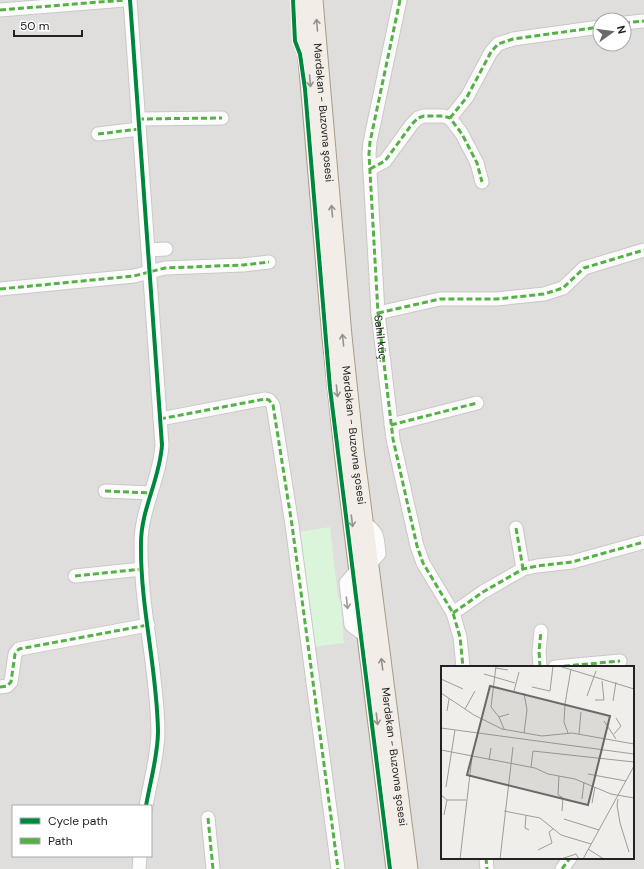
<svg xmlns="http://www.w3.org/2000/svg" width="644" height="869" viewBox="0 0 644 869" font-family="'DM Sans',sans-serif">
<rect width="100%" height="100%" fill="#f0eeeb"/>
<path fill="#dfdedc" fill-rule="evenodd" d="M 0,0 L 644,0 L 644,869 L 0,869 ZM 600,20 L 624,20 L 624,44 L 600,44 ZM 442,667 L 633,667 L 633,858 L 442,858 ZM 13,806 L 151,806 L 151,856 L 13,856 Z"/>
<path fill="#daf5da" d="M 330,527 L 338,596 L 342,602 L 344,643 L 312,647 L 298,532 Z"/>
<path fill="#e0dfde" d="M 347,542 L 358,642 L 344,643 L 342,622 L 344,616 L 342,602 L 338,597 L 332,544 Z"/>
<g fill="none" stroke-linecap="round" stroke-linejoin="round">
<g stroke="#c9c8c7" stroke-width="15">
<g id="minor">
<path d="M 130,0 L 162,445 C 160,479 141,509 141,543 C 140,606 157,668 158,731 C 158,756 150,782 146,806"/>
<path id="s1" d="M 400,0 L 370,142 L 369,154 L 378,313 L 393,439 L 417,546 L 423,563 L 453,613 L 460,637 L 463,667"/>
<path d="M 0,10 L 125,0"/>
<path d="M 624,23 L 644,21"/>
<path d="M 450,118 L 467,97 L 491,52 L 498,44 L 513,39 L 600,27"/>
<path d="M 138,119 L 222,118"/>
<path d="M 98,134 L 139,129"/>
<path d="M 370,169 L 385,161 L 412,124 L 418,118 L 424,116 L 443,116 L 450,118 L 462,134 L 477,163 L 482,182"/>
<path d="M 148,250 L 166,249"/>
<path d="M 0,289 L 134,276 L 165,268 L 243,265 L 269,262"/>
<path d="M 378,313 L 440,299 L 497,299 L 544,294 L 563,288 L 584,268 L 644,250"/>
<path d="M 160,419 L 265,399 L 269,400 L 273,405 L 292,525 L 338,869"/>
<path d="M 391,425 L 477,403"/>
<path d="M 105,491 L 151,493"/>
<path d="M 365,523 C 379,534 377,536 379,554 L 370,564"/>
<path d="M 516,528 L 523,569"/>
<path d="M 358,569 L 346,583 L 351,625 L 366,636"/>
<path d="M 75,576 L 142,569"/>
<path d="M 453,613 L 483,592 L 523,569 L 537,566 L 572,562 L 644,542"/>
<path d="M 540,667 L 539,651 L 541,631"/>
<path d="M 555,667 L 620,661"/>
<path d="M 0,687 L 7,686 L 11,682 L 15,654 L 19,649 L 148,625"/>
<path d="M 208,818 L 213,869"/>
<path d="M 486,858 L 487,869"/>
<path d="M 139,869 L 140,856"/>
<path d="M 562,869 L 570,858"/>
</g>
</g>
<g stroke="#a79c86" stroke-width="19">
<g id="major">
<path d="M 302,0 L 331,338 L 343,452 L 395,869"/>
<path id="s2" d="M 314,0 L 343,336 L 355,450 L 409,869"/>
</g>
</g>
<use href="#minor" stroke="#fdfcfc" stroke-width="13"/>
<use href="#major" stroke="#f3ede7" stroke-width="17"/>
<g stroke="#55b145" stroke-width="3" stroke-dasharray="6 3" stroke-linecap="butt">
<path d="M 400,0 L 370,142 L 369,154 L 378,313 L 393,439 L 417,546 L 423,563 L 453,613 L 460,637 L 463,667"/>
<path d="M 0,10 L 125,0"/>
<path d="M 624,23 L 644,21"/>
<path d="M 450,118 L 467,97 L 491,52 L 498,44 L 513,39 L 600,27"/>
<path d="M 138,119 L 222,118"/>
<path d="M 98,134 L 139,129"/>
<path d="M 370,169 L 385,161 L 412,124 L 418,118 L 424,116 L 443,116 L 450,118 L 462,134 L 477,163 L 482,182"/>
<path d="M 0,289 L 134,276 L 165,268 L 243,265 L 269,262"/>
<path d="M 378,313 L 440,299 L 497,299 L 544,294 L 563,288 L 584,268 L 644,250"/>
<path d="M 160,419 L 265,399 L 269,400 L 273,405 L 292,525 L 338,869"/>
<path d="M 391,425 L 477,403"/>
<path d="M 105,491 L 151,493"/>
<path d="M 516,528 L 523,569"/>
<path d="M 75,576 L 142,569"/>
<path d="M 453,613 L 483,592 L 523,569 L 537,566 L 572,562 L 644,542"/>
<path d="M 540,667 L 539,651 L 541,631"/>
<path d="M 555,667 L 620,661"/>
<path d="M 0,687 L 7,686 L 11,682 L 15,654 L 19,649 L 148,625"/>
<path d="M 208,818 L 213,869"/>
<path d="M 486,858 L 487,869"/>
<path d="M 562,869 L 570,858"/>
</g>
<g stroke="#fff" stroke-width="6">
<g id="cycleway">
<path d="M 130,0 L 162,445 C 160,479 141,509 141,543 C 140,606 157,668 158,731 C 158,756 150,782 146,806"/>
<path d="M 293,0 L 295,41 L 300,54 L 305,89 L 330,388 L 390,869"/>
</g>
</g>
<use href="#cycleway" stroke="#00873e" stroke-width="4"/>
</g>
<defs><path id="oneway-shaft" d="M-6 0H5M1.5-3L5.5 0L1.5 3" fill="none" stroke-width="1.6" stroke-linecap="round" stroke-linejoin="round"/></defs>
<g stroke="#95928e">
<use href="#oneway-shaft" transform="translate(317 25) rotate(-95)"/>
<use href="#oneway-shaft" transform="translate(310 81) rotate(86)"/>
<use href="#oneway-shaft" transform="translate(332 211) rotate(-95)"/>
<use href="#oneway-shaft" transform="translate(343 340) rotate(-96)"/>
<use href="#oneway-shaft" transform="translate(337 391) rotate(84)"/>
<use href="#oneway-shaft" transform="translate(352 521) rotate(83)"/>
<use href="#oneway-shaft" transform="translate(382 664) rotate(-97)"/>
<use href="#oneway-shaft" transform="translate(377 719) rotate(83)"/>
</g>
<use stroke="#9a9a9a" href="#oneway-shaft" transform="translate(347 603) rotate(84)"/>
<g text-anchor="middle" dominant-baseline="central" stroke-width="4" stroke-linejoin="round" paint-order="stroke">
<g font-size="11" fill="#222" stroke="#fff">
<text stroke="none"><textPath href="#s2" startOffset="113">Mərdəkan - Buzovna şosesi</textPath></text>
<text stroke="none"><textPath href="#s1" startOffset="342">Sahil küç.</textPath></text>
<text stroke="none"><textPath href="#s2" startOffset="437">Mərdəkan - Buzovna şosesi</textPath></text>
<text stroke="none"><textPath href="#s2" startOffset="761">Mərdəkan - Buzovna şosesi</textPath></text>
</g>
</g>
<g transform="translate(441 666)">
<rect width="193" height="193" fill="#f0eeeb"/>
<path fill="none" stroke="#9e9c9b" stroke-width="1" d="M 55,0 L 50,41 L 58,51M 118,0 L 193,23M 55,2 L 67,4M 43,8 L 74,17M 0,13 L 22,23M 91,21 L 109,25 L 112,0M 73,25 L 78,6M 0,27 L 33,49 L 61,63 L 101,70 L 131,67 L 193,78M 146,30 L 155,5M 154,34 L 163,34 L 161,15M 172,35 L 175,16M 24,43 L 34,25M 6,45 L 8,33M 163,55 L 175,73M 0,62 L 193,88M 63,63 L 58,51 L 68,48M 83,67 L 86,44 L 83,27M 127,67 L 123,56 L 124,38 L 130,3M 138,68 L 140,46M 173,68 L 180,60 L 175,52M 0,84 L 94,102 L 107,108 L 134,113 L 170,128 L 193,132M 48,94 L 50,82M 90,101 L 92,85 L 193,96M 147,108 L 185,115M 118,110 L 117,129 L 122,132 L 121,145M 5,121 L 14,64M 0,129 L 6,134 L 25,134M 141,133 L 143,116M 177,133 L 176,139 L 179,157 L 188,186M 151,137 L 154,121M 63,145 L 99,152 L 120,169 L 150,178M 3,149 L 6,134M 85,149 L 84,162 L 88,164M 123,153 L 158,164M 147,183 L 163,193M 97,184 L 111,177 L 108,166 L 112,163M 19,193 L 31,91M 59,193 L 72,81M 120,193 L 135,188 L 138,193M 142,193 L 193,100"/>
<path fill="#6a6968" fill-opacity="0.15" stroke="#6a6968" stroke-width="2" d="M 49,20 L 169,50 L 147,139 L 26,109 Z"/>
<rect width="193" height="193" fill="none" stroke="#222" stroke-width="2"/>
</g>
<rect x="12" y="805" width="140" height="52" fill="#ffffff" stroke="#a7a7a7"/>
<rect x="20" y="818" width="20" height="6" fill="#00873e" stroke="#a7a7a7"/>
<text x="48" y="825" font-size="12" fill="#222222">Cycle path</text>
<rect x="20" y="838" width="20" height="6" fill="#55b145" stroke="#a7a7a7"/>
<text x="48" y="845" font-size="12" fill="#222222">Path</text>
<g transform="translate(612 32) rotate(76)"><circle r="19" fill="#ffffff" stroke="#a7a7a7"/>
<path d="M0-3L7 15L0 10L-7 15Z" fill="#6a6968"/>
<text y="-6" font-size="11" font-weight="bold" text-anchor="middle" fill="#222222">N</text>
</g>
<path d="M14 30v6h68v-6" fill="none" stroke="#222222" stroke-width="2"/>
<text x="20" y="30" font-size="12" fill="#222222" stroke="#ffffff" stroke-width="3" paint-order="stroke">50 m</text>
</svg>
